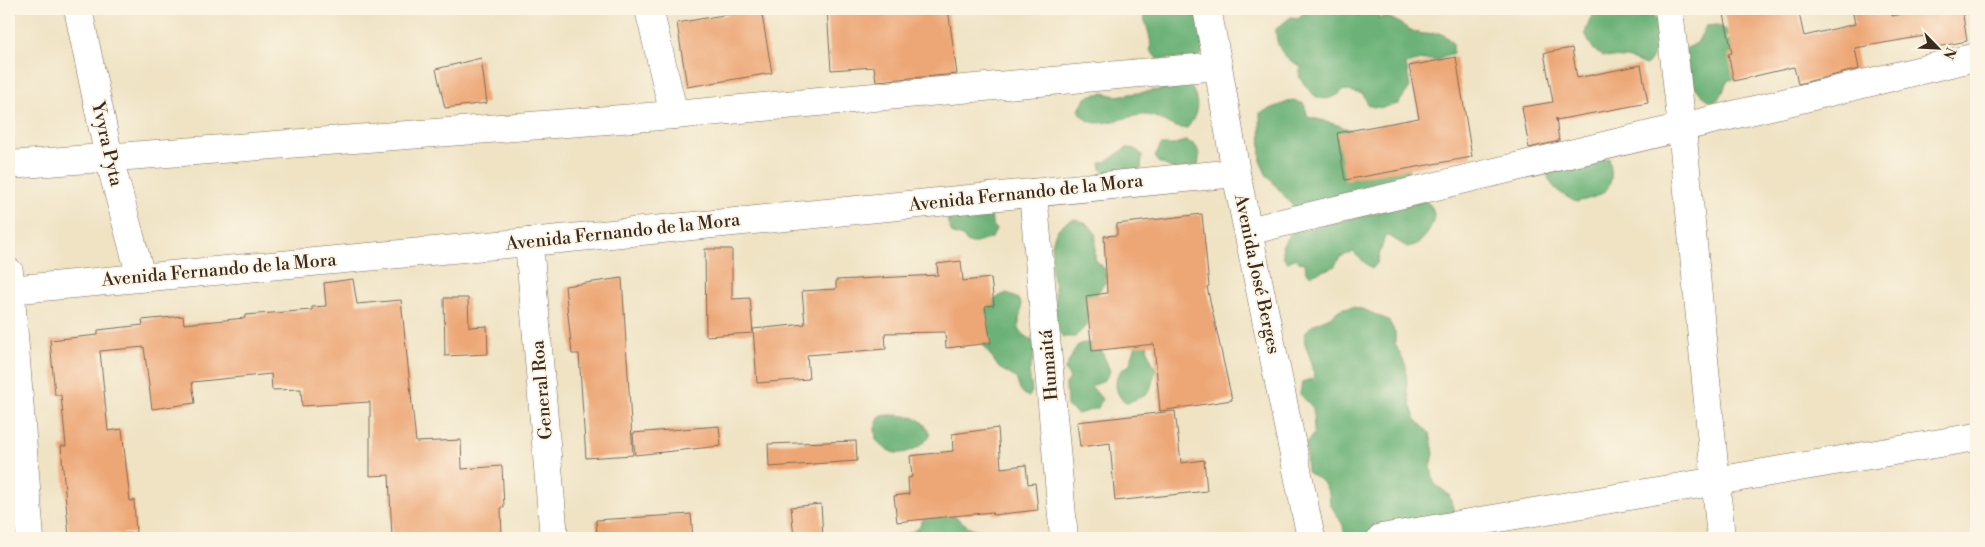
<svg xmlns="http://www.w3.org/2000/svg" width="1985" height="547" viewBox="0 0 1985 547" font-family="'Libre Bodoni',serif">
<rect width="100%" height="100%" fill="#fcf5e5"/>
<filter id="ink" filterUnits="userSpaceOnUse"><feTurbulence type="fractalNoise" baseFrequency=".02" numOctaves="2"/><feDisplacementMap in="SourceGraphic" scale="10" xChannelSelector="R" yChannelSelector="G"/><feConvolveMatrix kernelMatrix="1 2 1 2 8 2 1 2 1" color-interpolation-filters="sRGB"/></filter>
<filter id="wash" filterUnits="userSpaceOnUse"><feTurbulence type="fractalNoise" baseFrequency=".0096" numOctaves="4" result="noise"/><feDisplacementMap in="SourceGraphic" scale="20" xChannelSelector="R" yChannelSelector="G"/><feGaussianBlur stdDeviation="1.12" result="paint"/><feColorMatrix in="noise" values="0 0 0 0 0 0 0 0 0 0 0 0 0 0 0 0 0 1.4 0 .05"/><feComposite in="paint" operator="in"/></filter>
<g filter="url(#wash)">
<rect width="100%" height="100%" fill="#efe3c4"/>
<g fill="#6cb278" stroke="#546e4b">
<path d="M 1142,9 L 1219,9 L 1210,49 L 1195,58 L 1157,59 L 1150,50 C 1153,37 1144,23 1142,9 Z"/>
<path d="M 1308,9 L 1378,9 L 1379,19 L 1384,16 C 1397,19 1405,29 1418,33 C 1435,38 1436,24 1453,44 L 1453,53 L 1438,60 L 1421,60 L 1406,64 L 1410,87 L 1398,104 C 1387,106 1378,110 1368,105 L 1363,94 L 1343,90 C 1340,94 1338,95 1333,97 C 1315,104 1308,89 1299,76 L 1301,66 C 1285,60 1275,47 1276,29 L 1291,17 L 1298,18 Z"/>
<path d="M 1602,9 L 1616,9 L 1626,14 L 1646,13 L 1658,19 C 1659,37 1661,52 1646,65 C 1639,63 1633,59 1626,58 C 1602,57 1595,58 1585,33 L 1592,15 Z"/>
<path d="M 1717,25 L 1726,30 L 1727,41 L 1733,41 L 1741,77 L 1727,81 C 1724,87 1724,93 1719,98 C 1715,103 1710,101 1706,98 C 1690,87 1688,66 1685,49 L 1697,43 L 1706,26 Z"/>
<path d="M 1181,80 L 1187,81 C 1200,98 1200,112 1187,128 C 1171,130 1162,116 1147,115 C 1126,113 1091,137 1079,110 L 1085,99 L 1091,95 L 1104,93 L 1116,96 L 1159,90 Z"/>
<path d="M 1293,100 L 1304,104 L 1308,117 C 1349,125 1378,143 1414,163 L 1406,174 L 1396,183 L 1382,185 L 1371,191 L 1345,193 L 1298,212 L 1266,174 L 1261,163 L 1260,113 Z"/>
<path d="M 1185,141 C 1198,143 1201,153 1198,165 L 1176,170 L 1158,162 L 1155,156 L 1161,145 L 1173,145 Z"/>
<path d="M 1126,148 C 1134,148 1137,149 1142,155 L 1141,169 L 1105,173 L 1101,169 L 1100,163 L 1106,162 Z"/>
<path d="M 1609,158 C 1617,191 1603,196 1576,202 C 1563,195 1550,188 1547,173 Z"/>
<path d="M 1424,201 C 1442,208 1432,231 1421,241 C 1417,245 1412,246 1407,247 L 1389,236 L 1385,236 L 1377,263 L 1372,269 L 1353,252 L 1340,257 L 1334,267 L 1310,275 L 1306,272 L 1305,263 L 1299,262 L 1296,258 L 1288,262 L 1284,259 L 1282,246 L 1291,233 Z"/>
<path d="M 953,207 L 991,211 L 992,224 L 996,229 L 992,238 L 976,243 L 968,243 L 963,237 L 953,234 C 946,223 946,217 953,207 Z"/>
<path d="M 1077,219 C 1102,231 1095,236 1095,259 L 1104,268 L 1106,281 C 1093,300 1088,302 1086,326 L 1075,337 L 1063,337 L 1056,328 L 1055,285 C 1051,277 1052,270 1052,261 C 1051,242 1053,223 1077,219 Z"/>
<path d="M 1007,293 L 1018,299 L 1021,304 C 1022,324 1010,329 1033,341 L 1035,353 L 1029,372 L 1032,391 L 1029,397 C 1020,393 1019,387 1016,378 L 999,368 L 976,334 C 981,315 987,300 1007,293 Z"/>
<path d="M 1353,307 L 1365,310 L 1388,320 L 1395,332 L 1395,344 L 1406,366 L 1407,388 L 1411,407 L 1415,418 L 1430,434 L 1434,453 L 1431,467 L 1434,483 L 1449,495 L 1456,518 L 1477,534 L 1488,538 L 1345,538 L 1343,525 L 1330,504 L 1329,493 L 1323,482 L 1307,472 L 1306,444 L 1314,433 L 1313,408 L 1300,394 L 1302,382 L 1314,378 C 1314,348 1285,334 1328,318 C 1333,316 1336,311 1341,309 C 1344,307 1349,308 1353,307 Z"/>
<path d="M 1147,341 L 1148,353 L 1156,370 C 1153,377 1152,389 1147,394 C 1142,398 1133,399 1128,403 C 1112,397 1112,370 1129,366 L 1137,342 Z"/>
<path d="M 1083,343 L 1095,343 L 1100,347 L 1110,371 C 1106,381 1100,383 1091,386 L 1102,399 L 1098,408 L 1078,414 L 1067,406 L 1066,384 L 1070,379 L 1065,369 L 1077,346 Z"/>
<path d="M 890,415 C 909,416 924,415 930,436 C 922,446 909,454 896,453 C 888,452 881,445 876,440 L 875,428 L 880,416 Z"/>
<path d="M 946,513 C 957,517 959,520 968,526 C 975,531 983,530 988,538 L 899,538 L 919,528 L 924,517 Z"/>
</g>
<g id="blocks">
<g fill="#eda675">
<path d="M 728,9 L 761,9 L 772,73 L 687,87 L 677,23 L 729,14 Z"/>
<path d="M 827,9 L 948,9 L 957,74 L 876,81 L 874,67 L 831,70 Z"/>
<path d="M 1723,9 L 1798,9 L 1804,36 L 1855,24 L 1852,9 L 1890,9 L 1892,16 L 1930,9 L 1962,9 L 1967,41 L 1926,49 L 1924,36 L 1855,48 L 1859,69 L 1798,84 L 1794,67 L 1734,81 L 1728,54 L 1732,53 Z"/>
<path d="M 1572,48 L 1577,78 L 1641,65 L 1648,103 L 1556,120 L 1556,118 L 1559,141 L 1529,148 L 1522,107 L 1553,102 L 1544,53 Z"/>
<path d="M 1456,57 L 1472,157 L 1345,180 L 1337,133 L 1419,118 L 1409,66 Z"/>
<path d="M 481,58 L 487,103 L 445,108 L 436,69 Z"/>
<path d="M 1202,214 L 1209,286 L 1207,287 L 1232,400 L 1160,411 L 1154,344 L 1092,351 L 1086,296 L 1107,293 L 1104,236 L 1117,235 L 1117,224 Z"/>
<path d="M 705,249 L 732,249 L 732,299 L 750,298 L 753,333 L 706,336 Z"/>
<path d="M 961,261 L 963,281 L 991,278 L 994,305 L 985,306 L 991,343 L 946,348 L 945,332 L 885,333 L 886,349 L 807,355 L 809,379 L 757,383 L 753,329 L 805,324 L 802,291 L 836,289 L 836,280 L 938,275 L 937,264 Z"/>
<path d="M 622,278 L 633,455 L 586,458 L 579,354 L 572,354 L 565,286 Z"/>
<path d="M 353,279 L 357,304 L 401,300 L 416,442 L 461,440 L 462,469 L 502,466 L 504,507 L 501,507 L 502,538 L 392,538 L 389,475 L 370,476 L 370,402 L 302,406 L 301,389 L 272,390 L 271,374 L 192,382 L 195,403 L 152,409 L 144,347 L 100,351 L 108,431 L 122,429 L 130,501 L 134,500 L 136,533 L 69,537 L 61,446 L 66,446 L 61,395 L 55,395 L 50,340 L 98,335 L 98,330 L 143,325 L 142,320 L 183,316 L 184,324 L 245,318 L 245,315 L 312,310 L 312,307 L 326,306 L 324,283 Z"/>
<path d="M 444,298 L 468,298 L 469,327 L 487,326 L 488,354 L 445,356 Z"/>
<path d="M 1175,411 L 1181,463 L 1204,460 L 1207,491 L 1115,501 L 1110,443 L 1080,447 L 1077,422 Z"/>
<path d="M 719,426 L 721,446 L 635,455 L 633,433 Z"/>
<path d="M 998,428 L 1001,468 L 1026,465 L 1028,484 L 1035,483 L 1038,510 L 993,515 L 992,512 L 897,522 L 894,496 L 909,494 L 908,478 L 912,477 L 910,456 L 953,451 L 952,434 Z"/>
<path d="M 856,441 L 857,461 L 769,467 L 768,444 Z"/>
<path d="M 821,504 L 823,538 L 794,538 L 791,507 Z"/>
<path d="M 691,514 L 693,538 L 597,538 L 596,520 Z"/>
</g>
</g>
</g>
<g filter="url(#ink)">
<use href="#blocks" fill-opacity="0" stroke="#7a6b58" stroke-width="1"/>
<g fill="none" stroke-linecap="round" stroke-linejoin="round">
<g stroke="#7a6b58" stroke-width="29">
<g id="minor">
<path d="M 78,9 L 109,158 L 141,277"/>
<path d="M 649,9 L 674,115"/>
<path d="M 1207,9 L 1218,66"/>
<path d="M 1669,9 L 1682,128 L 1721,538"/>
<path d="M 1033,193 L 1064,538"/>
<path d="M 1248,231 L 1976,57"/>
<path d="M 529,242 L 554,538"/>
<path d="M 9,272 L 30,538"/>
<path d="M 1381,538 L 1976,437"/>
</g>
</g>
<g stroke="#7a6b58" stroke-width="29">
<g id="major">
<path d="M 9,165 L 674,115 L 1218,66 L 1236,173 L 1311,538"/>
<path d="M 9,290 L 529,242 L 1236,173"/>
</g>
</g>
<use href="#minor" stroke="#fff" stroke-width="28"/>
<use href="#major" stroke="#fff" stroke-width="28"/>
</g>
</g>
<g text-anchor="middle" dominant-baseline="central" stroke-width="4" stroke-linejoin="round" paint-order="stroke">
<g font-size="18" fill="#3b2a1e" stroke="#fcf5e5">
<text transform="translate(107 144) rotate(77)">Yvyra Pyta</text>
<text transform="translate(1026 193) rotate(-6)">Avenida Fernando de la Mora</text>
<text transform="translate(623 232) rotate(-6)">Avenida Fernando de la Mora</text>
<text transform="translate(219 270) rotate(-5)">Avenida Fernando de la Mora</text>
<text transform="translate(1257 274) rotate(78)">Avenida José Berges</text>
<text transform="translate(1049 365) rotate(-95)">Humaitá</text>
<text transform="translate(542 390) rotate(-95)">General Roa</text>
</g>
</g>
<rect width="1985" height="547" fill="none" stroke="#fcf5e5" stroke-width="30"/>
<g transform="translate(1938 48) rotate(114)" stroke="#fcf5e5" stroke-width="4" paint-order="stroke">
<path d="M0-4L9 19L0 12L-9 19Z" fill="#3b2a1e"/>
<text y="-8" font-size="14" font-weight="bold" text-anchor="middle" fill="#3b2a1e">N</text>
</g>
</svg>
